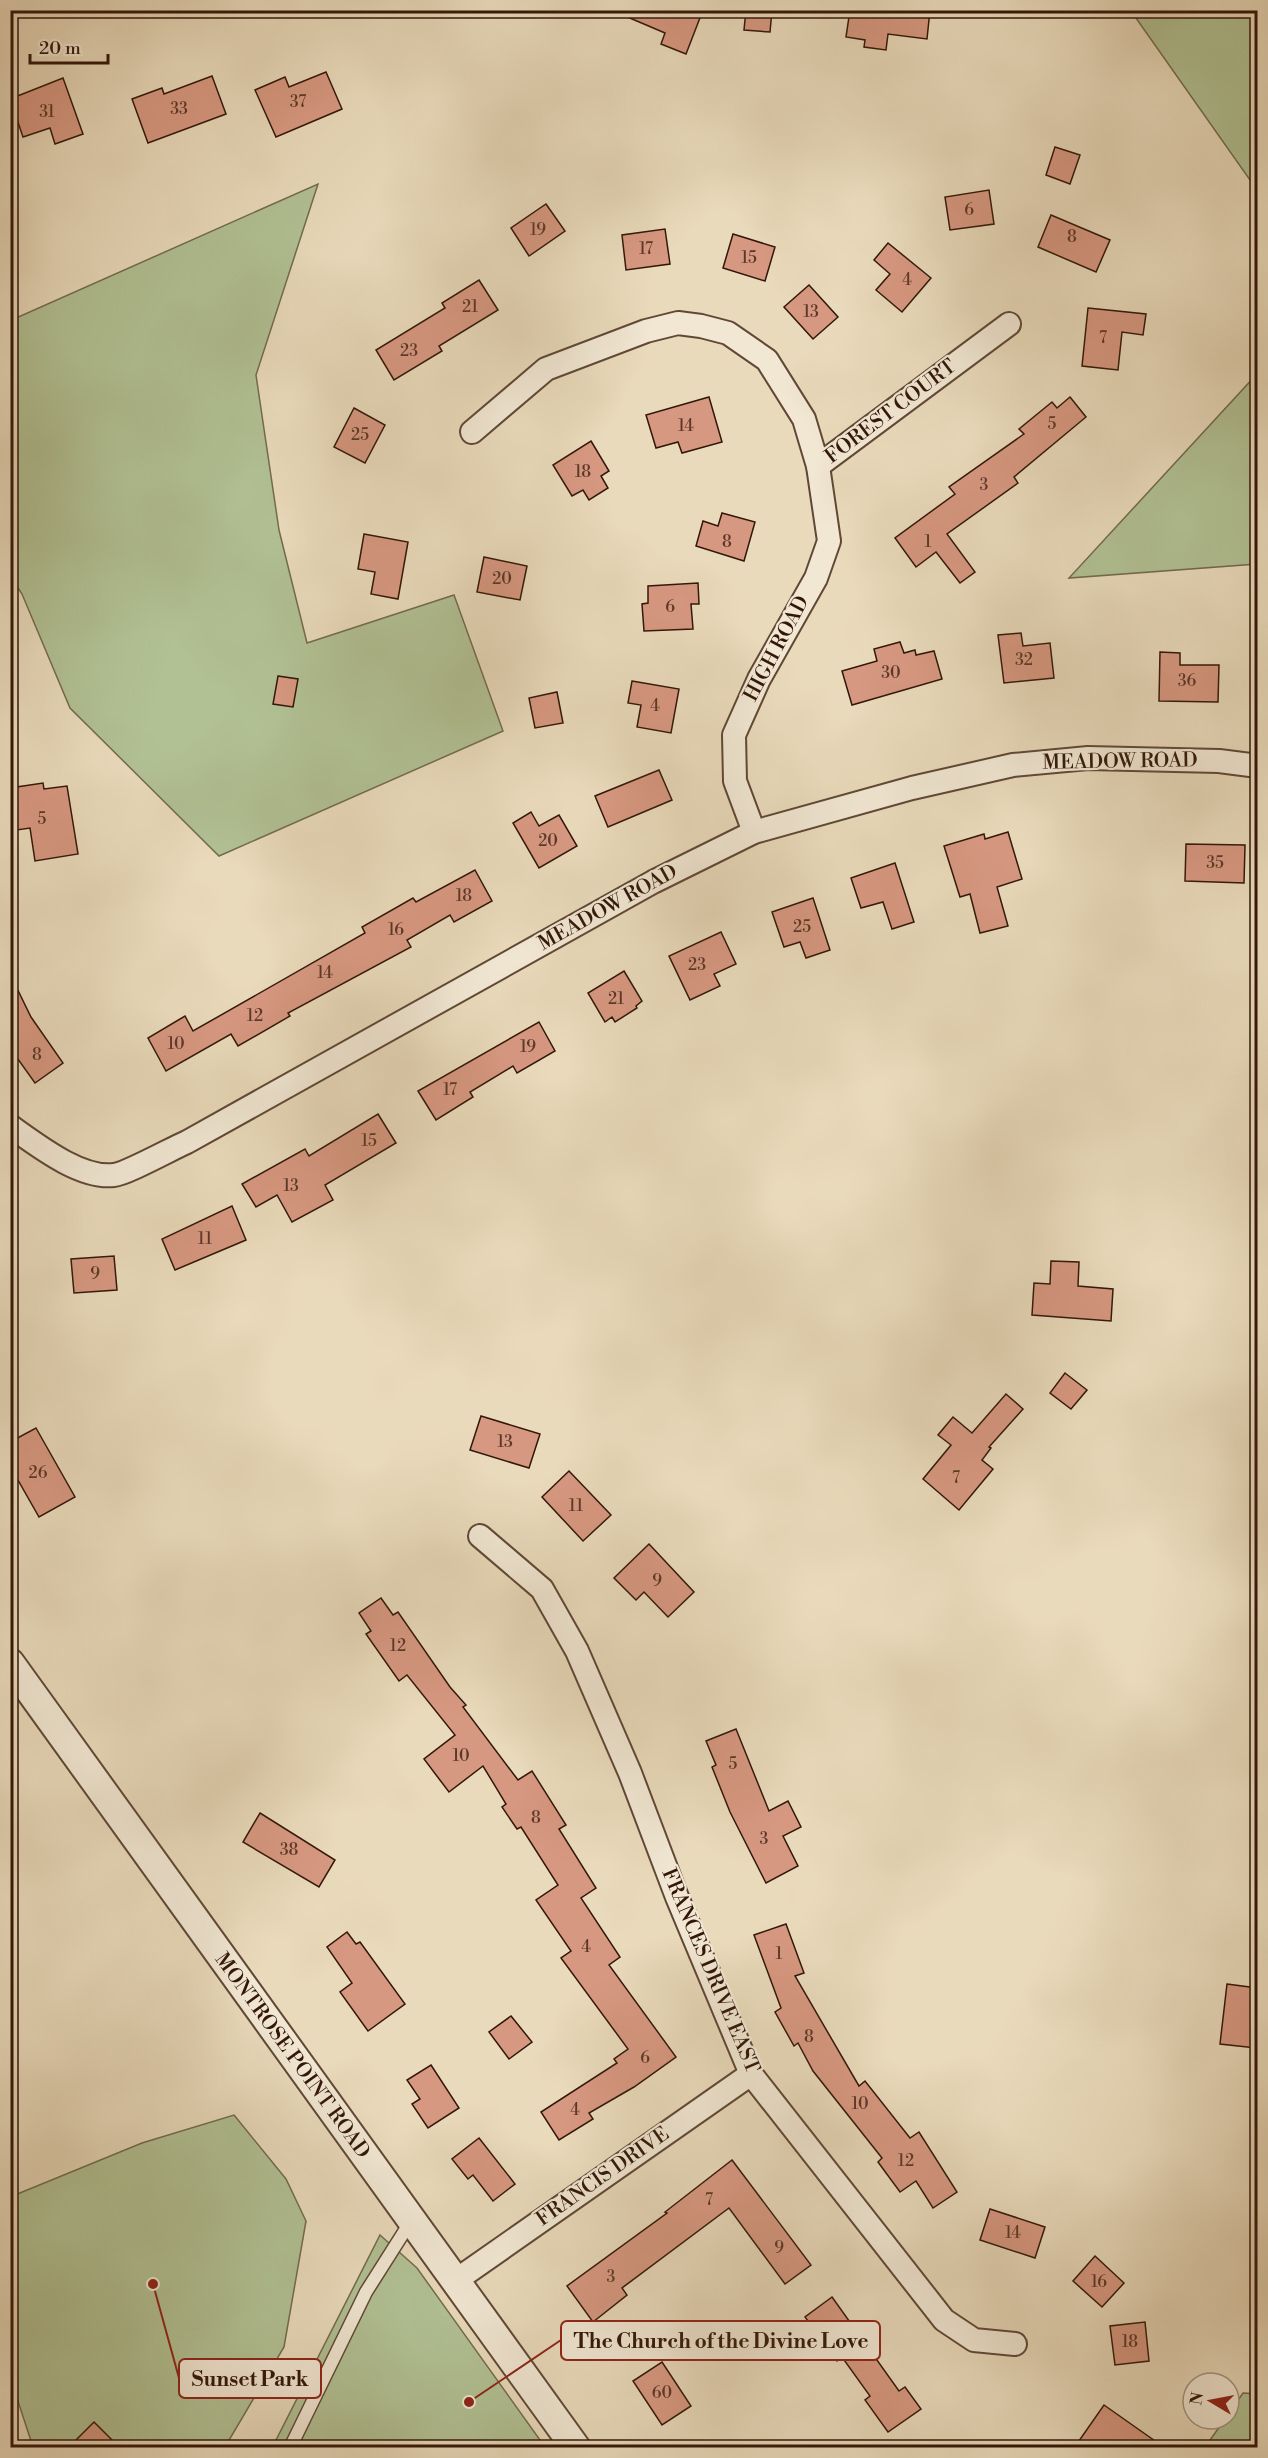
<svg xmlns="http://www.w3.org/2000/svg" width="1268" height="2458" viewBox="0 0 1268 2458" font-family="'Libre Bodoni',serif">
<rect width="100%" height="100%" fill="#e9dabb"/>
<filter id="stains"><feTurbulence type="fractalNoise" baseFrequency=".00333" numOctaves="4"/><feColorMatrix values="0 0 0 0 .2 0 0 0 0 .09 0 0 0 0 .02 0 0 0 .5 -.17"/></filter>
<radialGradient id="worn" r=".72"><stop offset=".6" stop-color="#630" stop-opacity="0"/><stop offset="1" stop-color="#630" stop-opacity=".3"/></radialGradient>
<g fill="#b1c194" stroke="#726c4e" stroke-width="1.5">
<path d="M 1131,11 L 1257,11 L 1257,190 Z"/>
<path d="M 318,184 L 256,375 L 279,530 L 307,643 L 454,595 L 503,731 L 219,856 L 70,708 L 22,594 L 11,577 L 10,318 L 14,319 Z"/>
<path d="M 1257,374 L 1257,564 L 1069,578 Z"/>
<path d="M 234,2115 L 286,2179 L 306,2221 L 284,2347 L 225,2447 L 33,2447 L 11,2380 L 10,2197 L 142,2143 Z"/>
<path d="M 380,2235 L 417,2268 L 545,2447 L 272,2448 Z"/>
<path d="M 1243,2393 L 1257,2394 L 1257,2447 L 1205,2447 L 1225,2419 L 1229,2419 L 1229,2413 Z"/>
</g>
<g fill="#d79881" stroke="#321709" stroke-width="1.5">
<path d="M 611,10 L 703,10 L 686,54 L 661,44 L 665,33 Z"/>
<path d="M 746,10 L 772,10 L 770,32 L 744,30 Z"/>
<path d="M 850,10 L 930,10 L 927,39 L 888,34 L 886,50 L 864,47 L 865,40 L 846,37 Z"/>
<path d="M 326,72 L 342,109 L 276,137 L 255,90 L 285,77 L 289,87 Z"/>
<path d="M 212,76 L 226,114 L 148,143 L 132,99 L 162,88 L 164,94 Z"/>
<path d="M 63,78 L 83,134 L 55,144 L 50,128 L 23,137 L 10,99 Z"/>
<path d="M 1055,147 L 1080,155 L 1070,184 L 1046,175 Z"/>
<path d="M 989,190 L 994,224 L 950,230 L 945,197 Z"/>
<path d="M 546,204 L 565,231 L 529,256 L 511,228 Z"/>
<path d="M 1051,215 L 1110,240 L 1096,272 L 1038,247 Z"/>
<path d="M 665,229 L 670,264 L 626,270 L 622,235 Z"/>
<path d="M 733,234 L 775,247 L 765,281 L 723,268 Z"/>
<path d="M 888,243 L 931,278 L 902,312 L 876,290 L 890,274 L 874,260 Z"/>
<path d="M 479,280 L 498,310 L 439,346 L 442,351 L 394,380 L 376,350 L 445,308 L 442,303 Z"/>
<path d="M 809,285 L 838,317 L 813,339 L 784,307 Z"/>
<path d="M 1088,308 L 1146,314 L 1143,335 L 1122,332 L 1118,370 L 1082,366 Z"/>
<path d="M 709,397 L 722,442 L 682,453 L 678,442 L 656,448 L 646,415 Z"/>
<path d="M 1070,397 L 1086,417 L 1014,477 L 1018,483 L 947,534 L 975,572 L 960,583 L 936,552 L 916,567 L 895,538 L 955,494 L 949,487 L 1024,434 L 1019,429 L 1052,402 L 1057,408 Z"/>
<path d="M 354,408 L 385,425 L 365,463 L 334,447 Z"/>
<path d="M 591,441 L 609,471 L 601,476 L 608,488 L 589,500 L 583,490 L 572,496 L 553,465 Z"/>
<path d="M 722,513 L 755,522 L 744,561 L 696,546 L 703,521 L 718,526 Z"/>
<path d="M 364,534 L 408,542 L 398,599 L 371,594 L 375,572 L 358,569 Z"/>
<path d="M 484,557 L 527,566 L 520,600 L 477,592 Z"/>
<path d="M 698,583 L 699,604 L 691,604 L 693,629 L 644,631 L 642,604 L 648,603 L 648,586 Z"/>
<path d="M 1021,633 L 1023,646 L 1050,643 L 1054,678 L 1004,683 L 998,635 Z"/>
<path d="M 900,642 L 904,653 L 915,650 L 916,655 L 934,651 L 942,679 L 852,705 L 842,671 L 877,661 L 874,649 Z"/>
<path d="M 1160,652 L 1180,653 L 1180,665 L 1219,665 L 1218,702 L 1159,701 Z"/>
<path d="M 278,676 L 298,679 L 293,707 L 273,704 Z"/>
<path d="M 632,681 L 679,689 L 671,733 L 637,727 L 641,705 L 628,703 Z"/>
<path d="M 557,692 L 563,723 L 535,728 L 529,698 Z"/>
<path d="M 659,770 L 672,800 L 608,827 L 595,796 Z"/>
<path d="M 43,783 L 44,789 L 67,786 L 78,854 L 35,861 L 30,828 L 10,831 L 10,788 Z"/>
<path d="M 531,812 L 539,826 L 559,815 L 577,846 L 539,868 L 513,823 Z"/>
<path d="M 1008,832 L 1022,879 L 997,887 L 1008,926 L 980,933 L 970,894 L 960,897 L 944,846 L 984,834 L 985,839 Z"/>
<path d="M 1186,844 L 1245,845 L 1244,883 L 1185,881 Z"/>
<path d="M 895,863 L 914,922 L 892,929 L 883,902 L 861,908 L 851,878 Z"/>
<path d="M 475,870 L 492,901 L 454,922 L 450,915 L 407,940 L 411,947 L 288,1013 L 290,1016 L 238,1046 L 231,1034 L 166,1071 L 148,1038 L 185,1016 L 193,1031 L 365,933 L 362,927 L 413,898 L 416,902 Z"/>
<path d="M 813,898 L 830,950 L 806,958 L 800,942 L 784,947 L 772,912 Z"/>
<path d="M 721,932 L 736,964 L 714,974 L 720,986 L 690,1000 L 669,956 Z"/>
<path d="M 624,971 L 642,1001 L 636,1006 L 637,1008 L 615,1022 L 612,1017 L 605,1022 L 588,993 Z"/>
<path d="M 10,974 L 31,1017 L 63,1063 L 35,1083 L 10,1048 Z"/>
<path d="M 539,1022 L 555,1051 L 517,1073 L 513,1066 L 470,1092 L 473,1097 L 436,1120 L 418,1091 Z"/>
<path d="M 378,1114 L 396,1143 L 325,1185 L 333,1200 L 292,1222 L 277,1195 L 256,1207 L 242,1184 L 305,1149 L 309,1156 Z"/>
<path d="M 232,1206 L 246,1240 L 175,1270 L 162,1239 Z"/>
<path d="M 114,1256 L 117,1290 L 74,1293 L 71,1259 Z"/>
<path d="M 1051,1261 L 1079,1262 L 1078,1286 L 1113,1289 L 1111,1321 L 1032,1315 L 1034,1283 L 1050,1284 Z"/>
<path d="M 1065,1373 L 1087,1390 L 1071,1409 L 1050,1393 Z"/>
<path d="M 1006,1394 L 1023,1409 L 989,1447 L 991,1448 L 982,1460 L 993,1469 L 959,1510 L 923,1479 L 951,1445 L 938,1435 L 953,1417 L 972,1433 Z"/>
<path d="M 481,1416 L 540,1434 L 529,1468 L 470,1450 Z"/>
<path d="M 36,1428 L 75,1497 L 39,1517 L 10,1466 L 10,1442 Z"/>
<path d="M 569,1471 L 611,1515 L 583,1541 L 542,1497 Z"/>
<path d="M 649,1544 L 694,1592 L 668,1617 L 644,1592 L 636,1600 L 614,1578 Z"/>
<path d="M 381,1598 L 393,1615 L 398,1612 L 450,1687 L 466,1705 L 463,1707 L 518,1780 L 532,1771 L 566,1825 L 559,1829 L 596,1888 L 581,1898 L 620,1957 L 609,1965 L 676,2057 L 634,2087 L 589,2113 L 593,2119 L 559,2140 L 541,2112 L 617,2063 L 614,2059 L 628,2049 L 561,1958 L 571,1951 L 536,1900 L 558,1885 L 521,1827 L 517,1829 L 502,1807 L 506,1804 L 483,1766 L 449,1792 L 424,1759 L 455,1735 L 407,1675 L 399,1681 L 366,1634 L 371,1631 L 359,1613 Z"/>
<path d="M 736,1729 L 769,1811 L 788,1801 L 801,1827 L 783,1836 L 798,1866 L 766,1883 L 730,1812 L 712,1767 L 716,1765 L 706,1741 Z"/>
<path d="M 260,1813 L 335,1860 L 319,1887 L 243,1842 Z"/>
<path d="M 786,1924 L 804,1973 L 795,1976 L 859,2086 L 865,2081 L 910,2138 L 919,2132 L 957,2192 L 933,2208 L 916,2181 L 900,2192 L 878,2162 L 882,2158 L 813,2071 L 798,2043 L 794,2046 L 775,2012 L 781,2008 L 754,1935 Z"/>
<path d="M 347,1932 L 356,1944 L 360,1942 L 405,2004 L 368,2031 L 340,1992 L 352,1983 L 327,1947 Z"/>
<path d="M 1227,1984 L 1257,1988 L 1256,2048 L 1220,2044 Z"/>
<path d="M 511,2016 L 532,2042 L 509,2059 L 489,2032 Z"/>
<path d="M 431,2065 L 459,2108 L 428,2128 L 412,2104 L 420,2099 L 407,2080 Z"/>
<path d="M 479,2138 L 515,2184 L 493,2201 L 473,2175 L 468,2179 L 452,2159 Z"/>
<path d="M 732,2160 L 811,2265 L 785,2284 L 729,2208 L 622,2288 L 627,2295 L 593,2322 L 567,2286 L 667,2213 L 665,2212 Z"/>
<path d="M 990,2209 L 1045,2227 L 1035,2258 L 980,2240 Z"/>
<path d="M 1095,2256 L 1124,2283 L 1102,2307 L 1073,2281 Z"/>
<path d="M 832,2297 L 899,2391 L 905,2387 L 921,2409 L 888,2432 L 865,2400 L 870,2396 L 842,2357 L 837,2361 L 805,2317 Z"/>
<path d="M 1145,2322 L 1149,2361 L 1115,2365 L 1110,2326 Z"/>
<path d="M 662,2362 L 691,2406 L 662,2425 L 633,2381 Z"/>
<path d="M 1104,2405 L 1165,2448 L 1074,2448 Z"/>
<path d="M 94,2422 L 120,2448 L 68,2448 Z"/>
</g>
<g fill="none" stroke-linecap="round" stroke-linejoin="round">
<g stroke="#604836" stroke-width="15">
<path id="service" d="M 290,2448 L 366,2292 L 411,2221"/>
</g>
<g stroke="#604836" stroke-width="26">
<g id="minor">
<path d="M 472,432 L 546,369 L 646,331 L 678,323 L 701,326 L 728,333 L 767,360 L 804,419 L 818,466 L 829,541 L 816,578 L 759,679 L 734,735 L 735,781 L 754,832"/>
<path d="M 818,466 L 1009,324"/>
<path d="M 10,1126 C 37,1145 80,1179 114,1175 C 126,1174 173,1148 187,1142 L 653,882 L 754,832 L 912,788 L 1013,765 L 1088,758 L 1219,761 L 1258,766"/>
<path d="M 480,1536 L 542,1589 L 577,1651 L 630,1773 L 677,1897 L 751,2074 L 944,2320 L 974,2340 L 1015,2344"/>
<path d="M 455,2281 L 751,2074"/>
</g>
</g>
<g stroke="#604836" stroke-width="32">
<path id="tertiary" d="M 10,1663 L 576,2448"/>
</g>
<use href="#service" stroke="#f1e7d3" stroke-width="12"/>
<use href="#minor" stroke="#f1e7d3" stroke-width="22"/>
<use href="#tertiary" stroke="#f1e7d3" stroke-width="28"/>
</g>
<g text-anchor="middle" dominant-baseline="central" stroke-width="4.5" stroke-linejoin="round" paint-order="stroke">
<g font-size="16" fill="#5b3727">
<text x="298" y="102">37</text>
<text x="179" y="109">33</text>
<text x="47" y="112">31</text>
<text x="969" y="210">6</text>
<text x="538" y="230">19</text>
<text x="1072" y="237">8</text>
<text x="646" y="249">17</text>
<text x="749" y="258">15</text>
<text x="907" y="280">4</text>
<text x="470" y="307">21</text>
<text x="811" y="312">13</text>
<text x="1103" y="338">7</text>
<text x="409" y="351">23</text>
<text x="1052" y="424">5</text>
<text x="686" y="426">14</text>
<text x="360" y="435">25</text>
<text x="583" y="472">18</text>
<text x="984" y="485">3</text>
<text x="727" y="542">8</text>
<text x="928" y="542">1</text>
<text x="502" y="579">20</text>
<text x="670" y="607">6</text>
<text x="1024" y="660">32</text>
<text x="891" y="673">30</text>
<text x="1187" y="681">36</text>
<text x="655" y="706">4</text>
<text x="42" y="819">5</text>
<text x="548" y="841">20</text>
<text x="1215" y="863">35</text>
<text x="464" y="896">18</text>
<text x="802" y="927">25</text>
<text x="396" y="930">16</text>
<text x="697" y="965">23</text>
<text x="325" y="973">14</text>
<text x="616" y="999">21</text>
<text x="255" y="1016">12</text>
<text x="176" y="1044">10</text>
<text x="528" y="1047">19</text>
<text x="37" y="1055">8</text>
<text x="450" y="1090">17</text>
<text x="369" y="1141">15</text>
<text x="291" y="1186">13</text>
<text x="205" y="1239">11</text>
<text x="95" y="1274">9</text>
<text x="505" y="1442">13</text>
<text x="38" y="1473">26</text>
<text x="956" y="1478">7</text>
<text x="576" y="1506">11</text>
<text x="657" y="1581">9</text>
<text x="398" y="1646">12</text>
<text x="461" y="1756">10</text>
<text x="733" y="1764">5</text>
<text x="536" y="1818">8</text>
<text x="764" y="1839">3</text>
<text x="289" y="1850">38</text>
<text x="586" y="1947">4</text>
<text x="779" y="1954">1</text>
<text x="809" y="2037">8</text>
<text x="645" y="2058">6</text>
<text x="860" y="2104">10</text>
<text x="575" y="2110">4</text>
<text x="906" y="2161">12</text>
<text x="709" y="2200">7</text>
<text x="1013" y="2233">14</text>
<text x="779" y="2248">9</text>
<text x="611" y="2277">3</text>
<text x="1099" y="2282">16</text>
<text x="1130" y="2342">18</text>
<text x="662" y="2393">60</text>
</g>
<g font-size="20" fill="#321709" stroke="#f1e7d3">
<text transform="translate(891 412) rotate(-37)">FOREST COURT</text>
<text transform="translate(777 649) rotate(-62)">HIGH ROAD</text>
<text transform="translate(1120 762) rotate(-1)">MEADOW ROAD</text>
<text transform="translate(608 908) rotate(-29)">MEADOW ROAD</text>
<text transform="translate(710 1971) rotate(67)">FRANCES DRIVE EAST</text>
<text transform="translate(292 2056) rotate(54)">MONTROSE POINT ROAD</text>
<text transform="translate(603 2177) rotate(-35)">FRANCIS DRIVE</text>
</g>
</g>
<path fill="none" stroke="#8f2418" stroke-width="2" d="M469 2402L561 2340M153 2284L179 2378"/>
<g fill="#8f2418" stroke="#f1e7d3" stroke-width="2">
<circle cx="469" cy="2402" r="6"/>
<circle cx="153" cy="2284" r="6"/>
</g>
<g fill="#f1e7d3" stroke="#8f2418" stroke-width="2">
<rect x="561" y="2321" width="319" height="39" rx="6"/>
<rect x="179" y="2359" width="142" height="39" rx="6"/>
</g>
<g font-size="21" text-anchor="middle" font-weight="bold" fill="#321709">
<text x="721" y="2348">The Church of the Divine Love</text>
<text x="250" y="2386">Sunset Park</text>
</g>
<rect width="1268" height="2458" fill="none" stroke="#e9dabb" stroke-width="36"/>
<rect x="12" y="12" width="1244" height="2434" fill="none" stroke="#321709" stroke-width="3"/>
<rect x="18" y="18" width="1232" height="2422" fill="none" stroke="#321709" stroke-width="1.5"/>
<g transform="translate(1211 2401) rotate(280)"><circle r="28" fill="#f1e7d3" stroke="#a59482" stroke-width="1.5"/>
<path d="M0-4.5L10 22L0 15L-10 22Z" fill="#8f2418"/>
<text y="-9" font-size="16" font-weight="bold" text-anchor="middle" fill="#321709">N</text>
</g>
<path d="M30 54v9h78v-9" fill="none" stroke="#321709" stroke-width="3"/>
<text x="39" y="54" font-size="18" fill="#321709" stroke="#f1e7d3" stroke-width="4.5" paint-order="stroke">20 m</text>
<rect width="100%" height="100%" filter="url(#stains)"/>
<rect width="100%" height="100%" fill="url(#worn)"/>
</svg>
